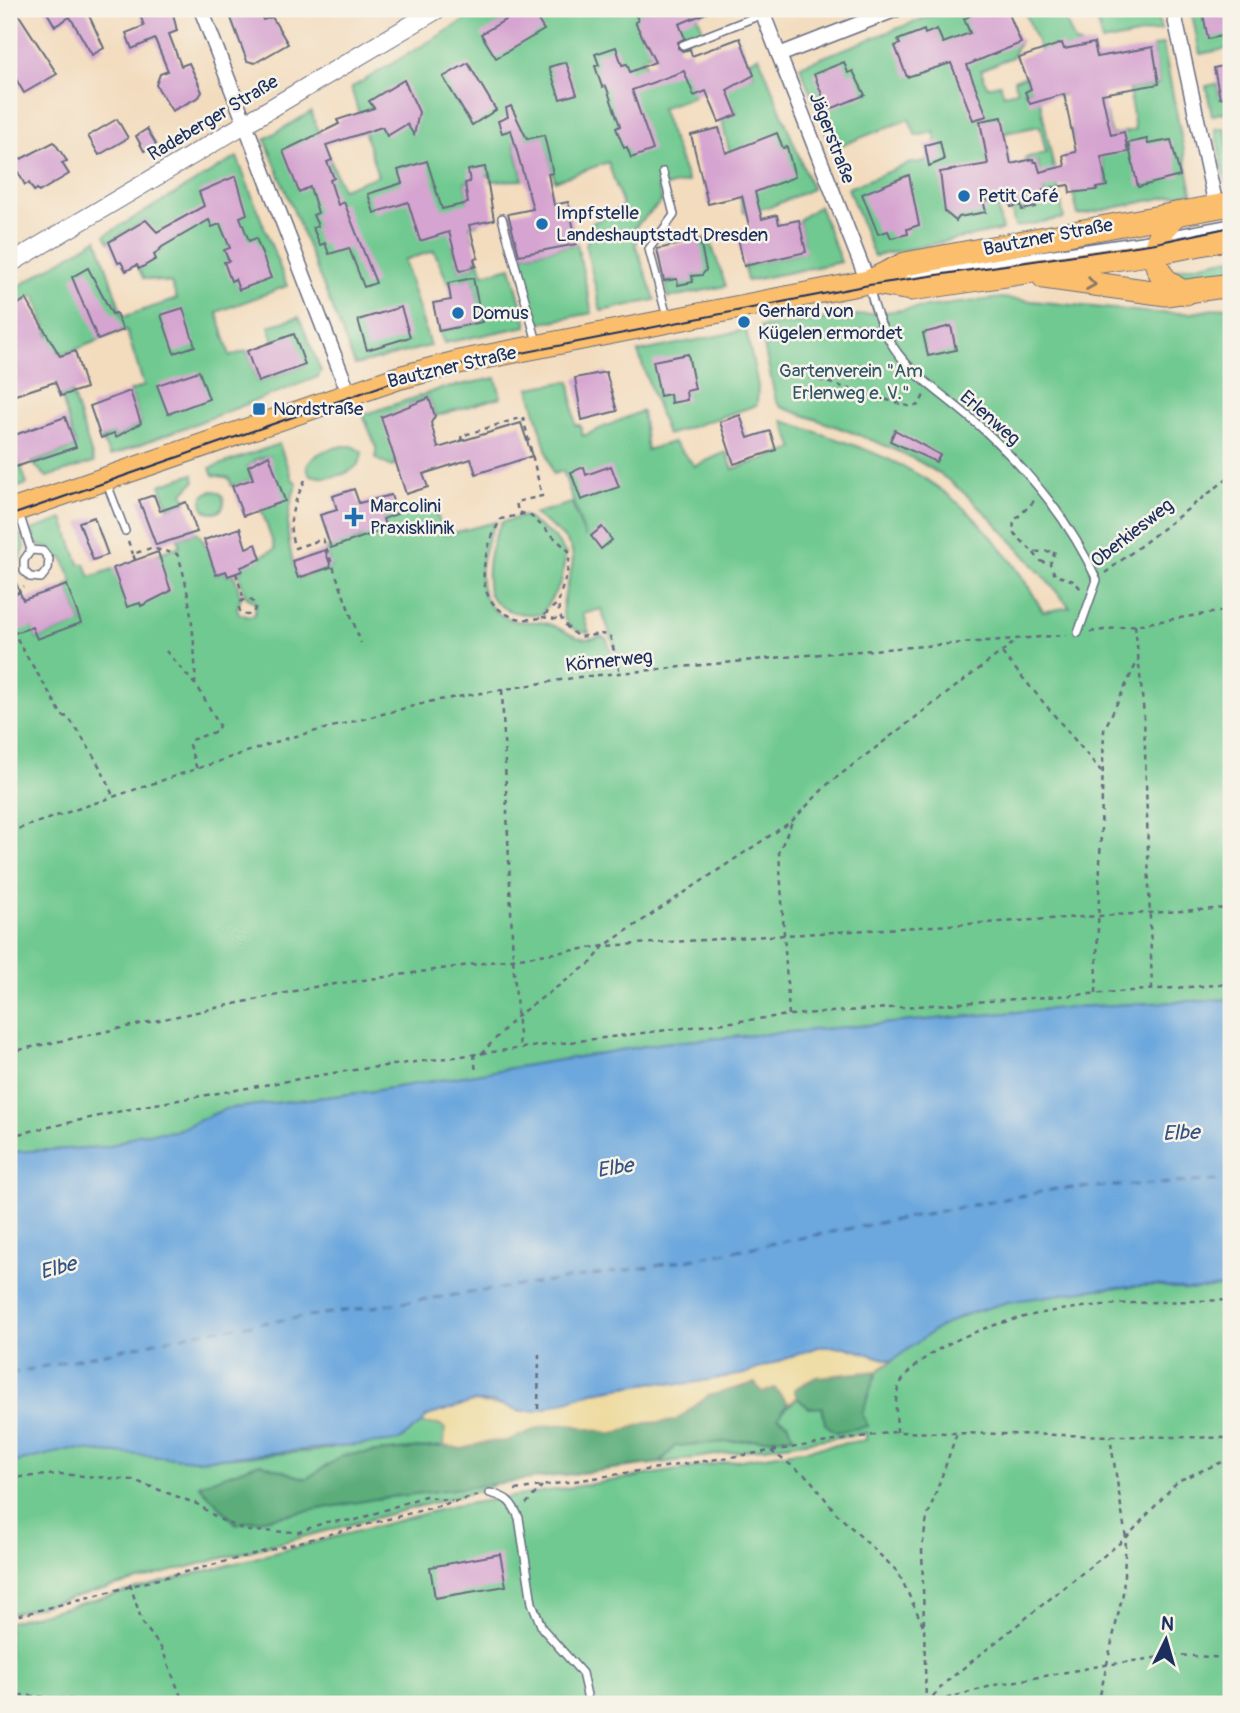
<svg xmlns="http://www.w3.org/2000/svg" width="1240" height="1713" viewBox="0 0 1240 1713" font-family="Pangolin,sans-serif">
<rect width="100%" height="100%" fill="#f7f3e8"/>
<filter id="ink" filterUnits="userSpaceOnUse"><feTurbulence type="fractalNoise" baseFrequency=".0143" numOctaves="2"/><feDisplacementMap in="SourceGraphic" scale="14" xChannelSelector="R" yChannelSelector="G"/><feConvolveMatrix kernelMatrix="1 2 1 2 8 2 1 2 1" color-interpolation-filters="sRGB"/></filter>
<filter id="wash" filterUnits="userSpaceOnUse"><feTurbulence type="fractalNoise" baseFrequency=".00686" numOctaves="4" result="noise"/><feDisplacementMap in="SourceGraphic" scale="28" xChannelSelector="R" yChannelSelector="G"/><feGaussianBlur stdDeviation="1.57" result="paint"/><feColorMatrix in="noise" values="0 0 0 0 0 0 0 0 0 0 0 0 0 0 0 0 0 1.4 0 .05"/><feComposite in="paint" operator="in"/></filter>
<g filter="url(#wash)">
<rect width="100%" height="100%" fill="#f3dcbe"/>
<g fill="#6fc990" stroke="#457c77" stroke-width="2" fill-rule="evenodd">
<path d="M 484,9 L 695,9 L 704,33 L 642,57 L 652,82 L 695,62 L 689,83 L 694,96 L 661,108 L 688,182 L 658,188 L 662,201 L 635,227 L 641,237 L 635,243 L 655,300 L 601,311 L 586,247 L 591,224 L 623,206 L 608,162 L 555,181 L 543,136 L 514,143 L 523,180 L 491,181 L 490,175 L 465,183 L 471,216 L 476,215 L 478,223 L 469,226 L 473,240 L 453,245 L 460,270 L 476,266 L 474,259 L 478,258 L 483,274 L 511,267 L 527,326 L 444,343 L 439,331 L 481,322 L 473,279 L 448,283 L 434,251 L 404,260 L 430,346 L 355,365 L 265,139 L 311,112 L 342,189 L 378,176 L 351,88 Z"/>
<path d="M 948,9 L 982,9 L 974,12 L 970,33 L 967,34 L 1020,41 L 1012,57 L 981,70 L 987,87 L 1000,84 L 1004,94 L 1017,91 L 1014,80 L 1025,76 L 1033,88 L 1025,92 L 1040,101 L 1064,218 L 1015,227 L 1011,207 L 1045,200 L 1038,162 L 1026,163 L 1025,158 L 1046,153 L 1040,126 L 1005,133 L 988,161 L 1002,230 L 874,256 L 848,188 L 908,164 L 940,159 L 934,132 L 916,136 L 909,119 L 832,149 L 800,66 Z"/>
<path d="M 1024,9 L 1061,9 L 1075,43 L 1081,46 L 1083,89 L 1058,96 Z"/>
<path d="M 1078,9 L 1156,9 L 1161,30 L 1102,42 L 1097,19 L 1088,19 Z"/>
<path d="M 1191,9 L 1231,9 L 1231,48 L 1200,54 Z"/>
<path d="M 1163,44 L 1192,192 L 1078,215 L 1073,193 L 1107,185 L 1099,148 L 1077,152 L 1071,129 L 1084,127 L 1083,120 L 1107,115 L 1111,135 L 1135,130 L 1129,89 L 1159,84 L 1153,47 Z"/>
<path d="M 759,56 L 812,189 L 770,207 L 744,212 L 722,121 L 737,114 L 731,100 L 721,104 L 719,89 L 754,75 L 749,61 Z"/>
<path d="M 1217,84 L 1220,98 L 1231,95 L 1231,111 L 1212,115 L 1206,86 Z"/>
<path d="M 1225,128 L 1231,162 L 1231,183 L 1226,184 L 1215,129 Z"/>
<path d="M 237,157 L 287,286 L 217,312 L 230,356 L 247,351 L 258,382 L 305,365 L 274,341 L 269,326 L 299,317 L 321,371 L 318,377 L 110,456 L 101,438 L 114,433 L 116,437 L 141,423 L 130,391 L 144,386 L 126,329 L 60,356 L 59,351 L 55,352 L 33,372 L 9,381 L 9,361 L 49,337 L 35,295 L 9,310 L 9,292 L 97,239 L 123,317 L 177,299 L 171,283 L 143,278 L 137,265 L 163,249 L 146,220 L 109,242 L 105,235 Z"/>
<path d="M 819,206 L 841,262 L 747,281 L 744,266 L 805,252 L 799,220 Z"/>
<path d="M 709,238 L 726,286 L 668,298 L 666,282 L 702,274 L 700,240 Z"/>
<path d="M 577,244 L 592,313 L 536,324 L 516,256 Z"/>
<path d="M 1231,258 L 1231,275 C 1210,278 1189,286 1172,270 Z"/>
<path d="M 1001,298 L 1155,313 L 1192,313 L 1231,306 L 1231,999 L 1075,1007 L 663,1043 L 367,1092 L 225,1109 L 175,1131 L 139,1134 L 109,1147 L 9,1152 L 9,591 L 18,587 L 37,639 L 81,623 L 67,585 L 73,583 L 63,558 L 54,556 L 51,549 L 36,544 L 32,530 L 63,519 L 79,564 L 85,564 L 90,577 L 180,546 L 178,538 L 197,532 L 206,545 L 216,574 L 226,571 L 228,576 L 234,574 L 241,598 L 237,608 L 239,614 L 250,617 L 255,614 L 256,602 L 246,597 L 238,572 L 242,571 L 241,567 L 275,549 L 251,480 L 232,486 L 229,478 L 213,475 L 210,468 L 279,444 L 292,479 L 297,483 C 283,520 286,543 298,578 L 331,567 L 325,550 L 350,539 L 357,541 L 367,533 L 386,529 L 383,519 L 433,503 L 444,535 L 496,522 C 478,555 468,605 512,620 C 523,624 534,620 545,623 C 566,628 578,646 601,636 L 607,640 L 613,658 L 619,658 L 601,609 L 583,614 L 589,633 C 536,627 582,573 571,548 C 564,534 546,523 534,514 L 572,503 L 585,537 L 563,471 L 553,474 L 529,388 L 570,381 L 575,425 L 580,425 L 583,436 L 642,411 L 647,450 L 673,442 L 695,466 L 726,452 L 733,469 L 794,449 L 783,421 C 834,438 892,455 936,486 C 981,517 1018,565 1043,612 L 1070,607 C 1031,564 994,515 948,480 C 908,449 830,425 781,407 L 776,401 L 760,327 ZM 269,456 L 258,475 L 252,477 L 248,466 L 255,463 L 254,460 Z"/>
<path d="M 746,330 L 758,386 L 757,405 L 667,435 L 638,352 Z"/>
<path d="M 496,378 L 501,397 L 435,416 L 429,398 L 409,405 L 426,461 L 397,462 L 392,467 L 376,459 L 376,446 L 363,415 L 440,389 Z"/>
<path d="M 72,393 L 94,462 L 47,477 L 32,463 L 76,447 L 61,395 Z"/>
<path d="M 9,431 L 27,484 L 9,490 Z"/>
<path d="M 343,446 L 352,446 L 362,452 C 362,475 325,482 309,474 L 307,466 C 315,452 328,449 343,446 Z"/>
<path d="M 193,474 L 195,481 L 183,493 L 186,502 L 168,508 L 160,485 Z"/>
<circle cx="213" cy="502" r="11"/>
<path d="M 524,516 L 554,537 L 566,554 L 561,582 L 542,614 C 520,615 500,613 489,593 C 485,567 489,545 502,522 Z"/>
<path d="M 20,534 L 25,548 L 17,563 L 11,565 L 9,538 Z"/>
<path d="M 1156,1285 L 1187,1290 L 1231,1286 L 1231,1704 L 9,1704 L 9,1622 L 454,1506 L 866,1440 L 866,1433 L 660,1463 L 675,1446 L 793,1437 L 777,1417 L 797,1398 L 809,1408 L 822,1407 L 867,1426 L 862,1414 C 866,1401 870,1385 877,1373 C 880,1367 888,1365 893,1360 C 961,1294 1067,1291 1156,1285 Z"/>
<path d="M 421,1424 L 439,1424 L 445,1429 L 444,1446 L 344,1455 L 306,1479 L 260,1463 L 199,1486 L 375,1499 L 496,1483 L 489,1488 L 9,1614 L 9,1464 L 71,1449 L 197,1460 L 316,1451 L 350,1444 L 398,1441 Z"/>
</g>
<g fill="#5bad7a" stroke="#3b6e6c" stroke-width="2">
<path d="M 877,1371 L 862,1414 L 868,1426 L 836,1432 L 825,1424 L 822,1407 L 809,1408 L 797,1398 L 794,1389 L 816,1377 Z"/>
<path d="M 755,1383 L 775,1388 L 788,1404 L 778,1417 L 789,1424 L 793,1437 L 675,1446 L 660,1463 L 375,1499 L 236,1524 L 199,1485 L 260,1463 L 306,1479 L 344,1455 L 444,1446 L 462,1449 L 486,1442 L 506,1441 L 543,1426 L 567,1424 L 613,1434 L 646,1423 L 675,1421 L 708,1396 Z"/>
</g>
<path fill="#eeda9e" stroke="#84847e" stroke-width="2" d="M 818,1347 L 845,1347 L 892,1361 L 877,1371 L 816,1377 L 794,1389 L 797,1398 L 788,1404 L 775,1388 L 762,1393 L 755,1383 L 708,1396 L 675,1421 L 646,1423 L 613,1434 L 567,1424 L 544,1426 L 506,1441 L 486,1442 L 462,1449 L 444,1446 L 445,1429 L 439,1424 L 421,1424 L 427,1416 L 472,1402 L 540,1410 L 593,1392 L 656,1382 L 685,1384 L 744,1374 Z"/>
<path fill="#6ca7dd" stroke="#446b9e" stroke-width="2" d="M 1231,999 L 1231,1286 L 1187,1290 L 1156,1285 L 1104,1288 L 1008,1302 L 961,1316 L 933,1331 L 892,1361 L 845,1347 L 818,1347 L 744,1374 L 685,1384 L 656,1382 L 593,1392 L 537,1411 L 519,1411 L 492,1402 L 472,1402 L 427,1416 L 421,1424 L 398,1441 L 197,1460 L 71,1449 L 9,1464 L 9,1152 L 109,1147 L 139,1134 L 175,1131 L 225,1109 L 367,1092 L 663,1043 L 1075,1007 Z"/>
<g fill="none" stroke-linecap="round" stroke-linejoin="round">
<path stroke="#335384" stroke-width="2" stroke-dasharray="9 7" stroke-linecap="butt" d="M 9,1374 L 206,1331 L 649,1267 L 1056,1189 L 1231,1180"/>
</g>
<g id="blocks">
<g fill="#d6a4d0">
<path d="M 9,9 L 15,9 L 57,74 L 24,93 L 9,67 Z"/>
<path d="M 45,9 L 86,9 L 104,48 L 92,55 L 70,17 L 55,26 Z"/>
<path d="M 138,9 L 172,9 L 177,31 L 169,34 L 181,66 L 189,63 L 197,80 L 202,92 L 199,97 L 172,111 L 156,85 L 160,74 L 168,71 L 155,39 L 132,49 L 126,33 L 144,26 Z"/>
<path d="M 254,9 L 258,9 L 263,20 L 272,17 L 288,44 L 255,63 L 247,61 L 231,18 Z"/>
<path d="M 524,9 L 531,9 L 544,30 L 496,58 L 481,34 Z"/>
<path d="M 653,9 L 716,9 L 679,24 L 685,38 L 678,42 L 678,48 L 683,51 L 690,49 L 692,56 L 740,38 L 754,75 L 727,90 L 737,115 L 719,122 L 706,91 L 694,96 L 684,71 L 632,90 L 653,150 L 631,158 L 627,147 L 624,148 L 616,128 L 620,126 L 606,86 L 602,87 L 595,66 L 599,65 L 595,54 L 616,47 L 622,65 L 627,64 L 630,72 L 655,62 L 635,22 L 638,21 L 636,15 Z"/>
<path d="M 982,9 L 1007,9 L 1021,43 L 967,65 L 987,116 L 973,120 L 951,63 L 907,77 L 895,46 L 900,44 L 898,40 L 924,30 L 925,34 L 937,29 L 943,43 L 970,33 L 964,19 Z"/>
<path d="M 1202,9 L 1231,9 L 1231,34 L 1208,39 Z"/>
<path d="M 1062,43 L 1064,49 L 1094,43 L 1097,57 L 1153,47 L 1159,84 L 1102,94 L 1111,135 L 1124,132 L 1128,152 L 1101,157 L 1107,186 L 1096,188 L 1097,190 L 1070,193 L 1069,185 L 1043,189 L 1045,200 L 1035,202 L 1036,207 L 1022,210 L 1021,205 L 1011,207 L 1010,202 L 983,200 L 986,212 L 959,217 L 956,221 L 945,212 L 940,172 L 988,164 L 980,121 L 1002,117 L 1011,164 L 1033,159 L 1034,162 L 1037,162 L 1040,172 L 1065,166 L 1063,155 L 1076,152 L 1064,94 L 1030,104 L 1025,92 L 1031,89 L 1019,58 Z"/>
<path d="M 566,62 L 577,94 L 560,99 L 549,67 Z"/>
<path d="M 844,62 L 848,73 L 853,71 L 865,95 L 828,110 L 814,74 Z"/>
<path d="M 468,63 L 496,110 L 472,125 L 443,77 Z"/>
<path d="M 1231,64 L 1231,95 L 1220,98 L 1214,68 Z"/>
<path d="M 404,80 L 419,112 L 414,135 L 407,124 L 387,136 L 382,127 L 326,145 L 332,160 L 327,162 L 334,178 L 330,180 L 338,205 L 344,202 L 376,283 L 364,287 L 349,248 L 329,254 L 325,243 L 320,245 L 313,228 L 318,226 L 313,215 L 318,213 L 310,187 L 299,192 L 283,151 L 339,124 L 337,120 L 374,108 L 369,101 Z"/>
<path d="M 511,106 L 527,139 L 544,135 L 553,173 L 548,174 L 554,205 L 568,202 L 577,244 L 519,255 L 508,214 L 533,209 L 511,130 L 502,133 L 498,121 L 508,117 L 506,108 Z"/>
<path d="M 117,119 L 128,138 L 99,155 L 88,136 Z"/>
<path d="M 719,128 L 726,153 L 777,133 L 783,148 L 787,147 L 795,177 L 755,192 L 762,219 L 777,215 L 779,224 L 799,220 L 806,252 L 744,266 L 737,233 L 750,230 L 742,196 L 708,204 L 691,135 Z"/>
<path d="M 147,129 L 156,144 L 144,151 L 136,136 Z"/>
<path d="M 1147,139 L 1148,144 L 1171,140 L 1180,176 L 1138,187 L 1128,143 Z"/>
<path d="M 940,141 L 944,160 L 929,166 L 925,145 Z"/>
<path d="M 54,142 L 67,161 L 62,163 L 69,174 L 39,192 L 37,189 L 34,191 L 29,183 L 25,185 L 13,163 Z"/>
<path d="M 427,161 L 442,209 L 468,203 L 465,183 L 470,182 L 468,170 L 485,167 L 494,220 L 469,225 L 478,258 L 474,259 L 476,266 L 460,271 L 449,232 L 420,241 L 408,202 L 374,213 L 368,194 L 402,183 L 398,170 Z"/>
<path d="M 909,175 L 919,225 L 907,229 L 908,234 L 891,238 L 888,231 L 878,234 L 862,194 Z"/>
<path d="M 236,176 L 247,214 L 240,217 L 249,241 L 256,238 L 271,278 L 239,290 L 235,279 L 231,281 L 224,262 L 229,261 L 224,250 L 230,248 L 220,224 L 212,227 L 209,220 L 162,247 L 154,255 L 156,259 L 139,269 L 137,265 L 126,271 L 121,262 L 118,263 L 109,242 L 146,220 L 157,232 L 204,206 L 199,192 Z"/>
<path d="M 700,240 L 706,270 L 702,275 L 692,276 L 693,282 L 678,285 L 677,279 L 664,281 L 657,249 Z"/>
<path d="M 88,268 L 112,314 L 116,313 L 123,330 L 98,340 L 72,277 Z"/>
<path d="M 473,278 L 482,322 L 439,331 L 433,303 L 451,300 L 448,283 Z"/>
<path d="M 26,299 L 60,356 L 75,351 L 86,388 L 61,396 L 55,382 L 9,397 L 9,310 Z"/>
<path d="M 401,307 L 410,337 L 367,350 L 358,320 Z"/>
<path d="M 183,308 L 195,346 L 174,353 L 161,315 Z"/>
<path d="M 951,326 L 956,350 L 928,356 L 923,333 Z"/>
<path d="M 294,334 L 305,365 L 258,382 L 247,351 Z"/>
<path d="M 688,354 L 695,389 L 686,391 L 687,400 L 671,403 L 670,394 L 660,396 L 653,361 Z"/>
<path d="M 199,371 L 209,399 L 168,414 L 157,385 Z"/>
<path d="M 606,372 L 617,411 L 582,420 L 575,378 Z"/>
<path d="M 130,391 L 141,423 L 116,437 L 114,433 L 101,438 L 90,406 Z"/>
<path d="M 429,398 L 435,416 L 431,423 L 438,448 L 521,423 L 532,456 L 476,474 L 471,459 L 423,474 L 428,487 L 406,494 L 381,417 Z"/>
<path d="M 740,415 L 748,438 L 770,431 L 776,450 L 734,464 L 720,422 Z"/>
<path d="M 65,417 L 76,447 L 9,469 L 9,437 Z"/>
<path d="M 895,430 L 940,455 L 936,462 L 890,441 Z"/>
<path d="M 269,455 L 285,501 L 243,516 L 232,486 L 253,479 L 248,466 Z"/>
<path d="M 611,466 L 619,487 L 581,500 L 571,472 L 584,467 L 586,475 Z"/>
<path d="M 354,489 L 359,503 L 391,495 L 397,514 L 383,519 L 386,529 L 331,548 L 320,515 L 337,510 L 333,496 Z"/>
<path d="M 154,495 L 160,511 L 186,502 L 197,532 L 156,545 L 139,500 Z"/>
<path d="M 94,517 L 108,555 L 93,560 L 79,522 Z"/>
<path d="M 602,527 L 612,540 L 601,549 L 591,536 Z"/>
<path d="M 240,528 L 246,548 L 256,544 L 261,559 L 241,567 L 242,571 L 228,576 L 226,571 L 216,575 L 204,540 Z"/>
<path d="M 325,550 L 331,567 L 298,578 L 292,561 Z"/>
<path d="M 158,552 L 171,591 L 141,606 L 140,603 L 127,607 L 113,568 Z"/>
<path d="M 9,566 L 23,600 L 67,585 L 81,623 L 37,639 L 32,627 L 9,635 Z"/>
<path d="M 500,1554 L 506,1586 L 435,1598 L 430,1567 Z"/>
</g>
</g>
</g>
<g filter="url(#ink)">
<use href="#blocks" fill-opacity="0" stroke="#676c80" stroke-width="2"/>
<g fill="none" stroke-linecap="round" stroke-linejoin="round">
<g stroke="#676c80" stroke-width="10">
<g id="service">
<path d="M 683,45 L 763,14"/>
<path d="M 663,172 L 674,215 L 649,249 L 667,317"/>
<path d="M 502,218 L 537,342"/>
<path d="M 1167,235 L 1231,223"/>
<path d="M 900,276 L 1155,238"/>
<path d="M 869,285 C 886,368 929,379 985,431 C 1032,475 1070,521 1097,580 L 1078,633"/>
<path d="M 106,481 L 125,531"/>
<path d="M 19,513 L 31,550 L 43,551 L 49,559 L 48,569 L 41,578 L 30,577 L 24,571 L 24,560 L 31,550"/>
<path d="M 490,1493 C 507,1497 512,1502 519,1518 L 532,1603 L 542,1628 L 582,1673 L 589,1704"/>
</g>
</g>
<g stroke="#676c80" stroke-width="17">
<g id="minor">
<path d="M 201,9 L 349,394"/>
<path d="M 761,9 L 868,282"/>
<path d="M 1173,9 L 1216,206"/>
<path d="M 779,55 L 897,9"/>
</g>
</g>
<g stroke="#676c80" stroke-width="20">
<path id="tertiary" d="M 9,264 L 438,9"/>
</g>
<g stroke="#676c80" stroke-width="25">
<g id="primary">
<path d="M 1176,214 C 1148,242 1146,276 1186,293"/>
<path d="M 1044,277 L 1166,294 L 1231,285"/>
<path d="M 868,282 L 911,289 L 1155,253 L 1231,238"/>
<path d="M 9,512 L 398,378 L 459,362 L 868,282 L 905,264 L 1231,204"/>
</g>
</g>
<g stroke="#676c80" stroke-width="2.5" stroke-dasharray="5 5" stroke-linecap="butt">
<path d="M 809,377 L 911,407 L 919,405 L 924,395"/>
<path d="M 462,441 L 461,436 L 523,417 L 542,496 L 516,502 L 518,512 L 531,516 L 569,551 C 572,587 538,609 579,637 L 601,634 L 610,636 L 620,673"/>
<path d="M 305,480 C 294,504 285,522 295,548 L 323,539 L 361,643"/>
<path d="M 1034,501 L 1014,521 L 1013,532 L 1033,552 L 1055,551 L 1050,564 L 1055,575 L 1074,581 L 1081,589"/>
<path d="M 524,514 L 501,519 C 485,546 471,592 503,612 C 513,619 527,621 539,618 C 545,616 551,608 556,605"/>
<path d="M 128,541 L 133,554"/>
<path d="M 1034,553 L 1040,561 L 1050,564"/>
<path d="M 135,560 L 133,554 L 151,548 L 177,554 C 189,580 197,655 195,685"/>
<path d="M 236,573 L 244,600"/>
<path d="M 1105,573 L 1231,476"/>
<circle cx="247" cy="607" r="8"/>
<path d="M 9,601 L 24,587"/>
<path d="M 542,617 L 562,620"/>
<path d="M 9,620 C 22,655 46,683 62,716 L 68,717 C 84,739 105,772 113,797"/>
<path d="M 1135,625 L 1144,715 L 1152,989"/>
<path d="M 1090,632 L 1231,610"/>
<path d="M 166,651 L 199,689 L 219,725 L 217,731 L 191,740 L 189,745 L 197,769"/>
<path d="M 1002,653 L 1101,771"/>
<path d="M 502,690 L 513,959 L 520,1048"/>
<path d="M 9,832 L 285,739 L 433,701 L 579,677 L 795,656 L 1066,635"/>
<path d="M 1096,993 L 1104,730 L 1138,660"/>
<path d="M 789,1015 L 779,852 L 792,822"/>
<path d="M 9,1052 L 314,987 L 604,946 L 1231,908"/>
<path d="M 474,1054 L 476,1073"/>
<path d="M 481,1054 L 518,1015 L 592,962 L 604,946 L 792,821 L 828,784 L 1017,640"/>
<path d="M 9,1136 L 144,1106 L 339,1072 L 546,1045 L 789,1015 L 1231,984"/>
<path d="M 538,1409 L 539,1354"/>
<path d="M 897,1432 C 897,1420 894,1401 898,1389 C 904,1372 924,1358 939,1349 C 1027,1300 1133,1303 1231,1300"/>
<path d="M 771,1451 L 809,1478 L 837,1514 L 898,1572 L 923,1625"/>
<path d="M 9,1478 L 60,1474 L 133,1480 L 197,1504 L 219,1519 L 247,1531 L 299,1532 L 326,1522 L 356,1520 L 425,1496 L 452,1501"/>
<path d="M 515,1490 L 894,1432 L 1231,1438"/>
<path d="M 526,1504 L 542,1486"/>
<path d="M 130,1584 L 142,1622 L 162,1649 L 184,1704"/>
<path d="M 9,1618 L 480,1495"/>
<path d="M 9,1694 L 124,1704"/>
<path d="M 926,1704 L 946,1682 L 1126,1538 L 1178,1481 L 1231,1458"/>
<path d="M 926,1704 L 922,1548 L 927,1518 L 957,1433"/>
<path d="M 927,1704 L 995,1685 L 1105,1665 L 1175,1655 L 1231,1658"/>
<path d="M 1098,1704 L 1123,1593 L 1126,1538 L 1110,1437"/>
</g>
<use href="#service" stroke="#fff" stroke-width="7"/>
<use href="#minor" stroke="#fff" stroke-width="14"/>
<use href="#tertiary" stroke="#fff" stroke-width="18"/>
<use href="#primary" stroke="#fabe6d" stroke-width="23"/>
<path stroke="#1b2f5e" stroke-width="2" d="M 9,516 L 399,380 L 461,365 L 869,285 L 1156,243 L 1231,227"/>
</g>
<defs><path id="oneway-chevron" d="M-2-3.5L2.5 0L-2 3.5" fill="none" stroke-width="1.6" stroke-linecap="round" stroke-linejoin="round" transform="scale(1.75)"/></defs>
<use stroke="#8a7666" href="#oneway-chevron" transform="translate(1091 284) rotate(9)"/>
</g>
<g fill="#1f6fb2" stroke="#f7f3e8" stroke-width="2.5">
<circle cx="964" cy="196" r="7"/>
<circle cx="542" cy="224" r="7"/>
<circle cx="458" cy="313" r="7"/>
<circle cx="744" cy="322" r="7"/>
<rect x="252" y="402" width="14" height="14" rx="3.5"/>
<path d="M350.5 506.5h7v7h7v7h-7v7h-7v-7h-7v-7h7z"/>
</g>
<g text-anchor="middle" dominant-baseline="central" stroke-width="5" stroke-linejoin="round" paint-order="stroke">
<g font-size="19" fill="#1b2f5e" stroke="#f7f3e8">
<text transform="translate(213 118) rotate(-31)">Radeberger Straße</text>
<text transform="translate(832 138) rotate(69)">Jägerstraße</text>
<text transform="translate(1048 237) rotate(-11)">Bautzner Straße</text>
<text transform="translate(452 367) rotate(-13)">Bautzner Straße</text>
<text transform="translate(990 418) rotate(41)">Erlenweg</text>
<text transform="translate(1132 533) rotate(-38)">Oberkiesweg</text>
<text transform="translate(609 661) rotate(-6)">Körnerweg</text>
</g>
<g font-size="19" fill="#1b2f5e" stroke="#f7f3e8" text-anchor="start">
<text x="978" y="196">Petit Café</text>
<text x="556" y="213">Impfstelle<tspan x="556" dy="22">Landeshauptstadt Dresden</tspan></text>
<text x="758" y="311">Gerhard von<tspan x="758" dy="22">Kügelen ermordet</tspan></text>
<text x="472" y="313">Domus</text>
<text x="273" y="409">Nordstraße</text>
<text x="370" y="506">Marcolini<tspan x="370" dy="22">Praxisklinik</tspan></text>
</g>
<g font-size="19" fill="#30566a" stroke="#f7f3e8">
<text x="851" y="371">Gartenverein "Am<tspan x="851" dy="22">Erlenweg e. V."</tspan></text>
</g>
<g font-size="21" font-style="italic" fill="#335384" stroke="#f7f3e8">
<text transform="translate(1181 1133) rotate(-2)">Elbe</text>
<text transform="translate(615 1168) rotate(-9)">Elbe</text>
<text transform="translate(58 1268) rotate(-15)">Elbe</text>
</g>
</g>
<rect width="1240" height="1713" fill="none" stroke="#f7f3e8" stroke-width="35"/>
<g transform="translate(1166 1640) rotate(5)" stroke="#f7f3e8" stroke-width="5" paint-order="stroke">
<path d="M0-5L12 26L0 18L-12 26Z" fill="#1b2f5e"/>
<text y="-10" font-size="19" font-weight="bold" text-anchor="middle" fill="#1b2f5e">N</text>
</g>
</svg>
